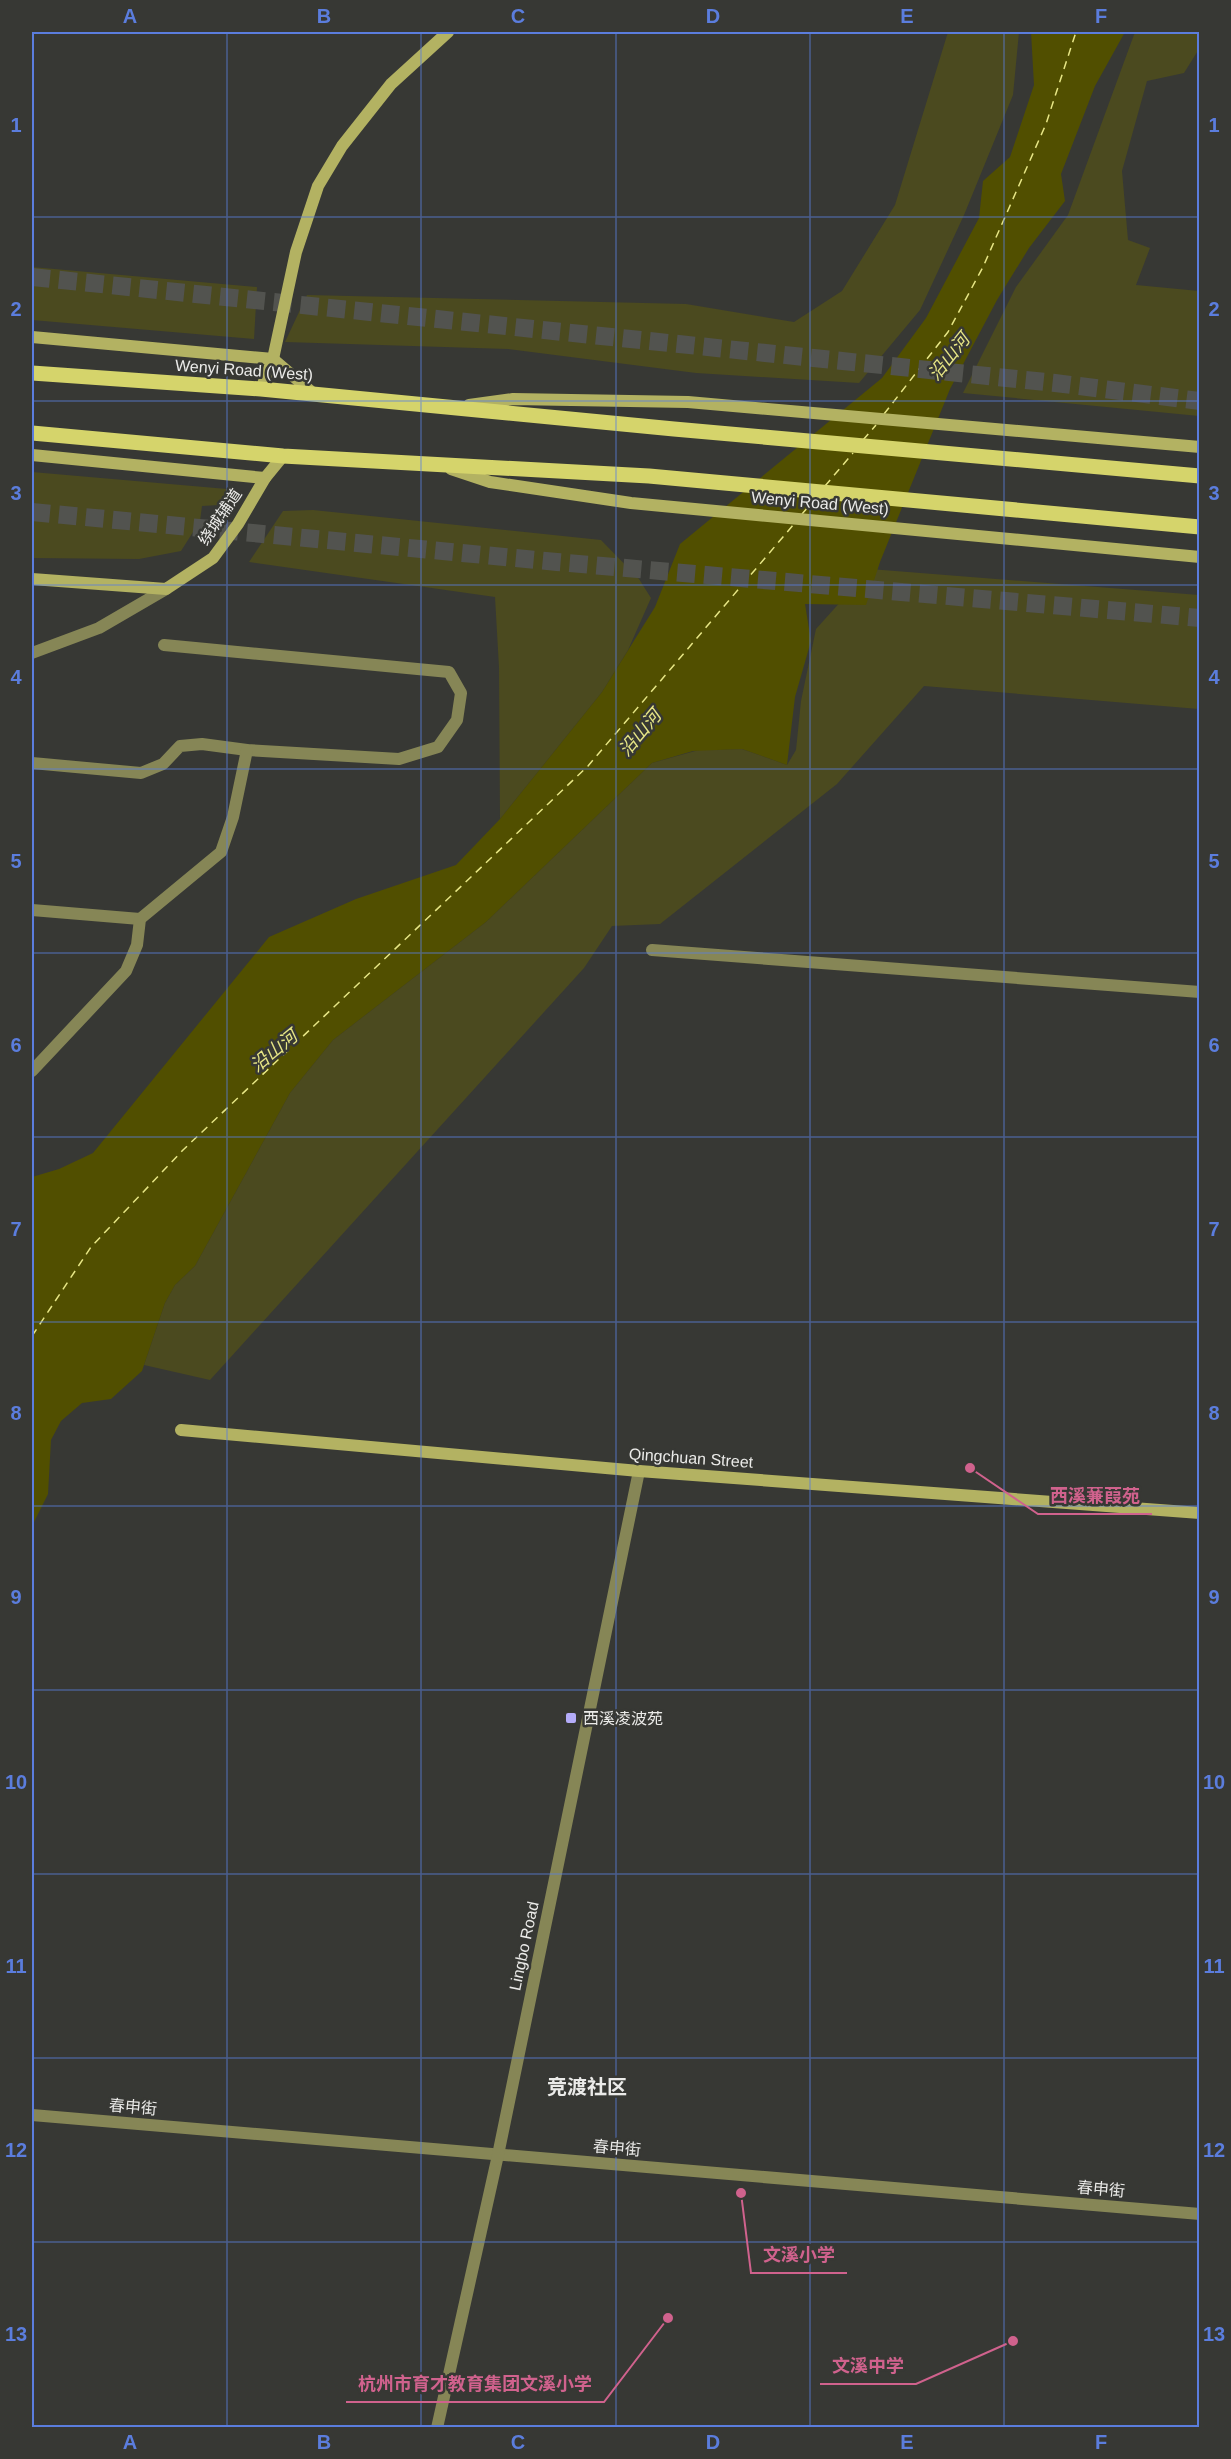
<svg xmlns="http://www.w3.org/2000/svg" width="1231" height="2459" viewBox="0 0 1231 2459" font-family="Arial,'Noto Sans SC',sans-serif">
<rect width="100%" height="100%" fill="#373834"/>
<g fill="#4b4a1f">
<path d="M 948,32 L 1019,32 L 1013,95 L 964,215 L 920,310 L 859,383 L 696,373 L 508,349 L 285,342 L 307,295 L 686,304 L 794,322 L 842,291 L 895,205 Z"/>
<path d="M 1135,32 L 1199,32 L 1199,49 L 1184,73 L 1147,81 L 1122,171 L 1128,240 L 1150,248 L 1136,285 L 1199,291 L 1199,416 L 963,393 L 1016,287 L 1068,215 Z"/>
<path d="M 32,267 L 257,287 L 254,339 L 32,320 Z"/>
<path d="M 32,472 L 227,489 L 219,505 L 202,506 L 200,521 L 181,551 L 139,559 L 32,558 Z"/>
<path d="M 313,510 L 601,540 L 639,579 L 651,598 L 628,650 L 602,692 L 500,819 L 499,667 L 495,597 L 249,562 L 283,511 Z"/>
<path d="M 870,569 L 1199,595 L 1199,709 L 924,686 L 837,784 L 660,924 L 612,926 L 584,968 L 210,1380 L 144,1365 L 165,1303 L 175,1285 L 195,1266 L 290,1093 L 333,1040 L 486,922 L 652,763 L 699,750 L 742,749 L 787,765 L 796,750 L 801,701 L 816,629 Z"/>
</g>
<path fill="#514f00" d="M 1031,32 L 1125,32 L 1095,86 L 1061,174 L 1065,201 L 1029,248 L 997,300 L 950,389 L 880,562 L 866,605 L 805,604 L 811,641 L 795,697 L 787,765 L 742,749 L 693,751 L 652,763 L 486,922 L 333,1040 L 290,1093 L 195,1266 L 175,1285 L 165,1303 L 142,1371 L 111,1399 L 82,1403 L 61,1421 L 51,1440 L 48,1494 L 32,1526 L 32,1177 L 59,1169 L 93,1153 L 269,937 L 356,899 L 456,865 L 500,819 L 602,692 L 655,607 L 680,544 L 882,378 L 926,318 L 979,218 L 983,181 L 1010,157 L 1034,85 Z"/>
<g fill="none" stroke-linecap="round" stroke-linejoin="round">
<g stroke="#e7e685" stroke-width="1.5" stroke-dasharray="8 6" stroke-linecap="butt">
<path d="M 884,414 L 948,332 L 983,267 L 1046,124 L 1076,32"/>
<path d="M 863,440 L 876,425"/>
<path d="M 825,486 L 853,453"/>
<path d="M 802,514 L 815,499"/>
<path d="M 32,1336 L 91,1247 L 183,1150 L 588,766 L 794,524"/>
</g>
<g stroke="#52534f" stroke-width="18" stroke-dasharray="18 9" stroke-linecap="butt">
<path d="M 32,277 L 1055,383 L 1200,401"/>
<path d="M 32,512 L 557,562 L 1200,618"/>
</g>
<g stroke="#868656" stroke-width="12">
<path d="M 32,653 L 99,628 L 166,589"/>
<path d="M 32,763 L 141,773 L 163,764 L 180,746 L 202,744 L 247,750 L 399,759 L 438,747 L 457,720 L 461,693 L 449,672 L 164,645"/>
<path d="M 32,910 L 140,919"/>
<path d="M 652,950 L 1200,992"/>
<path d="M 32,1071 L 126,971 L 137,945 L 140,919 L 221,852 L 233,817 L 247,750"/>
<path d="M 32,2115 L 1200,2214"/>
<path d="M 437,2428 L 498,2155 L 639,1471"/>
</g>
<g stroke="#b3b262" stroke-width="12">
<path d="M 32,337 L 273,359 L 314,394"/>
<path d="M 261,389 L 273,359 L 296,252 L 318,186 L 342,146 L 391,84 L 448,32"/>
<path d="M 469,405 L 513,399 L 688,402 L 1200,447"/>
<path d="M 32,455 L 265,478"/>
<path d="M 451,469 L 490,482 L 631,503 L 1200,557"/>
<path d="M 32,579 L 166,589 L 213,558 L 238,524 L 265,478 L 283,456"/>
<path d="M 181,1430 L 639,1471 L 1200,1513"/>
</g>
<g stroke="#d5d46b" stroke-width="15">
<path d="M 32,373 L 261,389 L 674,429 L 1200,476"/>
<path d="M 32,433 L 283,456 L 649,476 L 1200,527"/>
</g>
</g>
<path fill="none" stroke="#5b7ddd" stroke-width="1.5" stroke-opacity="0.55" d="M 227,32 L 227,2428M 421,32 L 421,2428M 616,32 L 616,2428M 810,32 L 810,2428M 1004,32 L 1004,2428M 32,217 L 1200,217M 32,401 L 1200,401M 32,585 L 1200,585M 32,769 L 1200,769M 32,953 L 1200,953M 32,1137 L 1200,1137M 32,1322 L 1200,1322M 32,1506 L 1200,1506M 32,1690 L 1200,1690M 32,1874 L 1200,1874M 32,2058 L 1200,2058M 32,2242 L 1200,2242"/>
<rect fill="#b4acf9" stroke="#373834" stroke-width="2" x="565" y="1712" width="12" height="12" rx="3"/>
<g text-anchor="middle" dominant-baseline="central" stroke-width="5" stroke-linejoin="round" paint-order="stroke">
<g font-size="16" fill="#ebebe9" stroke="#373834">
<text transform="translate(244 370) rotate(4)">Wenyi Road (West)</text>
<text transform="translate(820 503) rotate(5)">Wenyi Road (West)</text>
<text transform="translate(220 517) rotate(-56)">绕城辅道</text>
<text transform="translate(691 1458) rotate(4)">Qingchuan Street</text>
<text transform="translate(524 1946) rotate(-78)">Lingbo Road</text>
<text transform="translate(133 2107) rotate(5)">春申街</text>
<text transform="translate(617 2148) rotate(5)">春申街</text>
<text transform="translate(1101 2189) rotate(5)">春申街</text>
</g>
<g font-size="16" fill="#ebebe9" stroke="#373834" text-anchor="start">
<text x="583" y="1718">西溪凌波苑</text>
</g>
<g font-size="18" font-style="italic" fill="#e7e685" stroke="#373834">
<text transform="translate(949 357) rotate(-51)">沿山河</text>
<text transform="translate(640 733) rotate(-50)">沿山河</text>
<text transform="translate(274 1051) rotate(-39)">沿山河</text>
</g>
<g font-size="20" font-weight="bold" fill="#ebebe9" stroke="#373834">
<text x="587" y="2087">竞渡社区</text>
</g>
</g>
<path fill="none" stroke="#d0628d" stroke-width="2" d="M970 1468L1038 1514H1152M741 2193L751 2273H847M1013 2341L916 2384H820M668 2318L604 2402H346"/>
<g fill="#d0628d" stroke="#373834" stroke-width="2">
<circle cx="970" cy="1468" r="6"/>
<circle cx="741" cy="2193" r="6"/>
<circle cx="1013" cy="2341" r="6"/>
<circle cx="668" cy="2318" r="6"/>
</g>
<g font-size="18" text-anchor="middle" font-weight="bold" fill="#d0628d" stroke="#373834" stroke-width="5" stroke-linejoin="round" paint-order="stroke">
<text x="1095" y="1502">西溪蒹葭苑</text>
<text x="799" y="2261">文溪小学</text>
<text x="868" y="2372">文溪中学</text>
<text x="475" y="2390">杭州市育才教育集团文溪小学</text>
</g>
<rect width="1231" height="2459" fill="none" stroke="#373834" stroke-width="66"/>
<rect x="33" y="33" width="1165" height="2393" fill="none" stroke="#5b7ddd" stroke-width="2"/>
<g font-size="20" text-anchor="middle" font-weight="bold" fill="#5b7ddd">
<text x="130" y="23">A</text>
<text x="324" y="23">B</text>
<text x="518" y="23">C</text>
<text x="713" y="23">D</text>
<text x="907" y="23">E</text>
<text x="1101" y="23">F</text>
<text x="16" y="132">1</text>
<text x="1214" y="132">1</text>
<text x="16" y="316">2</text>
<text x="1214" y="316">2</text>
<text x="16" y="500">3</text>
<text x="1214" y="500">3</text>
<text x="16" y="684">4</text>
<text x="1214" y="684">4</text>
<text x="16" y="868">5</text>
<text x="1214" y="868">5</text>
<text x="16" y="1052">6</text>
<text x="1214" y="1052">6</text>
<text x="16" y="1236">7</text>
<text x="1214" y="1236">7</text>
<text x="16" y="1420">8</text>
<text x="1214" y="1420">8</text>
<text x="16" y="1604">9</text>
<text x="1214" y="1604">9</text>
<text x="16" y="1789">10</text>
<text x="1214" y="1789">10</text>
<text x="16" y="1973">11</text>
<text x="1214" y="1973">11</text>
<text x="16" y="2157">12</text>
<text x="1214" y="2157">12</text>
<text x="16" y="2341">13</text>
<text x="1214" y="2341">13</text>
<text x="130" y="2449">A</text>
<text x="324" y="2449">B</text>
<text x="518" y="2449">C</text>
<text x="713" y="2449">D</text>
<text x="907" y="2449">E</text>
<text x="1101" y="2449">F</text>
</g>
</svg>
